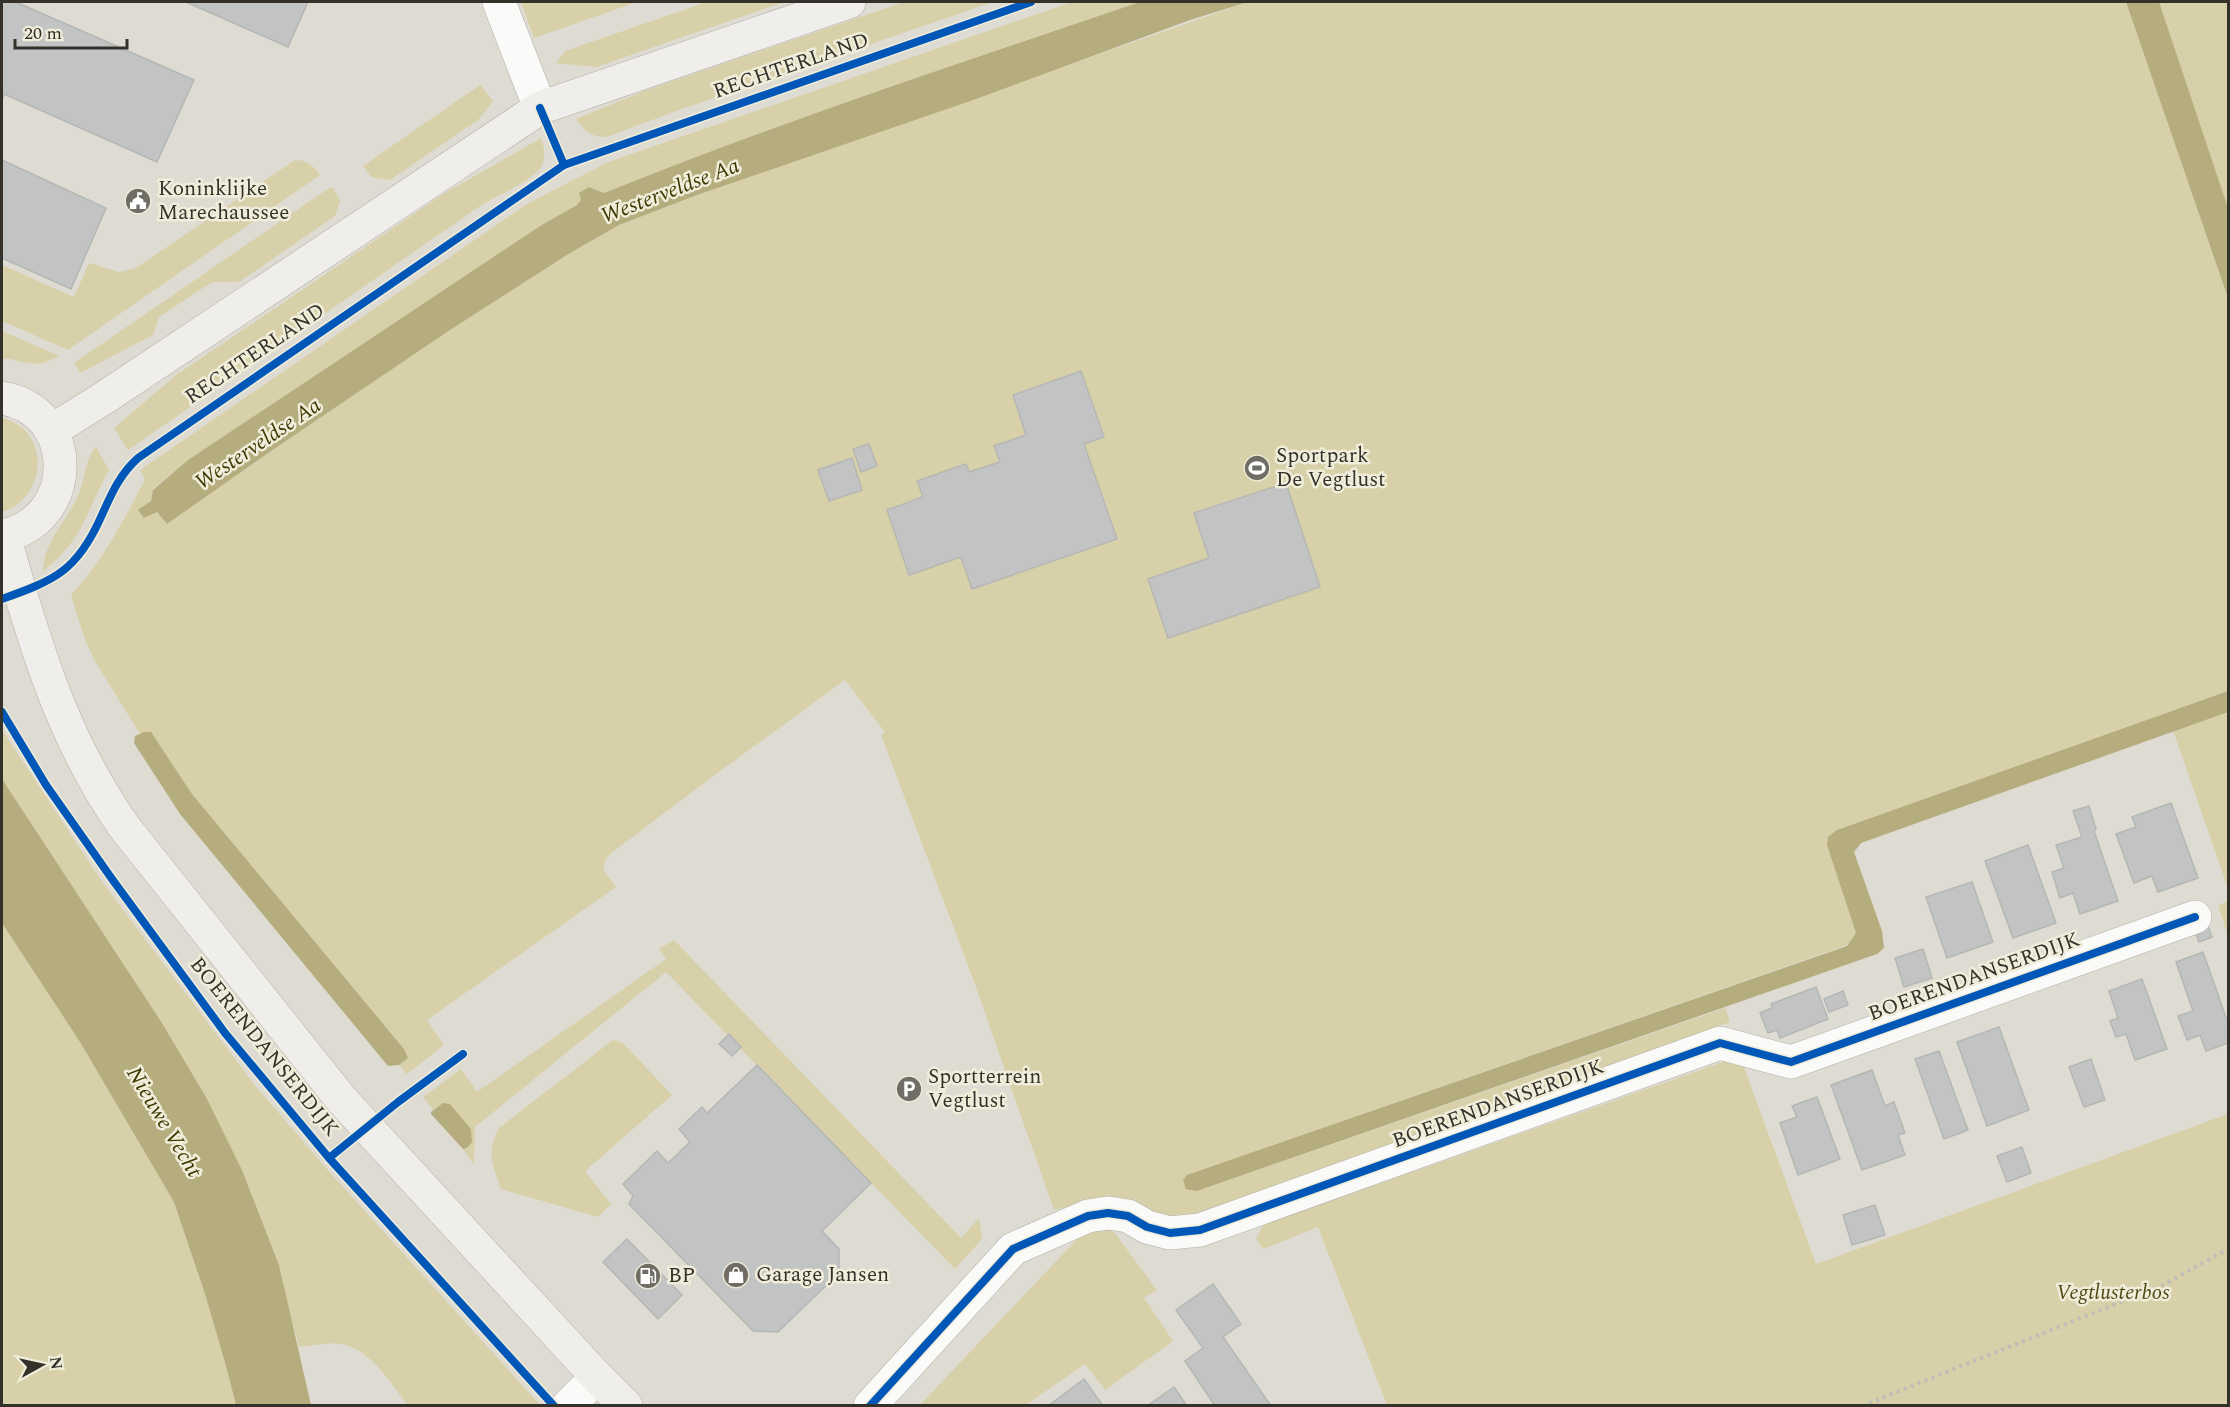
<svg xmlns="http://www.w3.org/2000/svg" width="2230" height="1407" viewBox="0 0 2230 1407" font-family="Spectral,serif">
<rect width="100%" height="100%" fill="#dedcd2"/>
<g fill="#d7d0a8">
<path d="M 521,2 L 637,2 L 534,38 Z"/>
<path d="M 707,2 L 784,2 L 596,67 L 556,63 L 565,51 Z"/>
<path d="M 904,2 L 993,2 L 676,111 L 607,137 C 592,138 585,131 576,119 L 644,91 Z"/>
<path d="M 1072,2 L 1141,2 C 960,63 780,122 604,193 L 589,187 L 579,193 L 581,200 L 577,205 L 540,226 L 188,460 L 153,489 L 151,501 L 139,510 L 157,512 L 167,524 L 274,449 L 447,332 L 570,253 L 619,225 L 697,195 L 1248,2 L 2126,2 L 2228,298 L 2228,691 L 1837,830 L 1827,845 L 1856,933 L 1847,945 L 1188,1175 L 1183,1180 L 1197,1191 L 1725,1008 L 1730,1022 L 1200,1217 L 1186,1220 L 1150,1212 L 1127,1199 L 1109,1196 L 1054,1210 L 972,976 L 881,735 L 885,732 L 845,680 L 723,769 L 610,854 L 605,861 L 603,870 L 616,887 L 427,1020 L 444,1045 L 407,1074 L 399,1065 L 408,1058 L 404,1049 L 192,794 L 151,732 L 140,734 L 96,663 L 85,640 L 71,595 C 103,561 123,521 145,480 L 140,470 L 527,204 L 608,162 Z"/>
<path d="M 2138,2 L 2228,2 L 2228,265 Z"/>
<path d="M 480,85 L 493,101 L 478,120 L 390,180 L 371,177 L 363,166 Z"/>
<path d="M 541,138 C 544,145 546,158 542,165 C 535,180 498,195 483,204 L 128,450 L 114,428 L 175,376 L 445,193 Z"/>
<path d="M 295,160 C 308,160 313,166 320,175 L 68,350 L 2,321 L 2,265 L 74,297 L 89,263 L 119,272 L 136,268 Z"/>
<path d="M 329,188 L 333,188 L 340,201 L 335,216 L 239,282 L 212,282 L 159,317 L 153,335 L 80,373 L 74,363 Z"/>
<path d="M 2,331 L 59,356 C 34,370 28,361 2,358 Z"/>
<path d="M 2,418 C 51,430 48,497 2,512 Z"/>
<path d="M 96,447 L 109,470 C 85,513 85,538 43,571 C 44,539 69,520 80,491 C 85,476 85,459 96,447 Z"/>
<path d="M 2228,702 L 2228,888 L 2170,722 Z"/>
<path d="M 2,730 L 105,886 L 253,1083 L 326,1168 L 540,1405 L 408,1405 C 390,1383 371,1349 341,1344 C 328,1342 312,1346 299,1347 L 287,1303 L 279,1265 L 242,1170 L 206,1097 L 162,1023 L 2,779 Z"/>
<path d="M 2228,902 L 2228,936 L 2218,905 Z"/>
<path d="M 2,923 L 80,1042 L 174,1202 L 205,1294 L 226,1366 L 236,1405 L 2,1405 Z"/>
<path d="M 674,940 L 961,1238 L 979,1218 L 982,1239 L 955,1269 L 666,972 L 475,1127 L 474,1164 L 463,1149 L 467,1148 L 443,1103 L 433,1110 L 423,1097 L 461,1069 L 477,1092 L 666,959 L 659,949 Z"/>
<path d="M 613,1040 L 623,1043 L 672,1095 L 585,1171 L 611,1204 L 598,1217 L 501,1189 C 492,1164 486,1152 499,1128 Z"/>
<path d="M 1740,1056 L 1816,1264 L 2228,1114 L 2228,1405 L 1387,1405 L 1318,1227 L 1263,1249 L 1256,1239 L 1263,1225 Z"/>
<path d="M 1097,1228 L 1111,1228 L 1157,1290 L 1144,1298 L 1173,1341 L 1105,1390 L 1085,1364 L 1026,1405 L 919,1406 L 1081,1235 Z"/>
</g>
<g fill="#b5ad7d">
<path d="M 1140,2 L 1248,2 L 1190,20 L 976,99 L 697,195 L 619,225 L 570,253 L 447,332 L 274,449 L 167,524 L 157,512 L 144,518 L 138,510 L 151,501 L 153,490 L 188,460 L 540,226 L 577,205 L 581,200 L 579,193 L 589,187 L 604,193 C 780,122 960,63 1140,2 Z"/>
<path d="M 2126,2 L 2159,2 L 2228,208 L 2228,298 Z"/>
<path d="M 2228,691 L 2228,712 L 1861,843 L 1854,852 L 1882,931 L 1884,948 L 1877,954 L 1197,1191 L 1186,1189 L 1183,1180 L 1187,1175 L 1847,946 L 1856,933 L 1827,845 L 1828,837 L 1837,830 Z"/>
<path d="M 144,732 L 151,732 L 192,794 L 404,1049 L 408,1058 L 399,1065 L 388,1066 L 180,814 L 134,743 L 135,736 Z"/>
<path d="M 2,779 L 162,1023 L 206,1097 L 242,1170 L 279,1265 L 311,1405 L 236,1405 L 226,1366 L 205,1294 L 174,1202 L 80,1042 L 2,923 Z"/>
<path d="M 443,1103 L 450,1104 L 471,1129 L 472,1142 L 467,1148 L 463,1149 L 431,1114 L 431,1112 Z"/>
</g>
<g fill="#c1c4c2" stroke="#b4b7b4" stroke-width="1.5">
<path d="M 2,2 L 16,2 L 194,80 L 157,162 L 4,94 L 2,100 Z"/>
<path d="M 186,2 L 308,2 L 288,47 Z"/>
<path d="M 2,160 L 106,208 L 71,289 L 2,258 Z"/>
<path d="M 1081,371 L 1104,437 L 1084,444 L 1117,539 L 972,589 L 961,557 L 909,575 L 887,510 L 923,497 L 917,481 L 966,464 L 969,472 L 1000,462 L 994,446 L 1026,435 L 1013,395 Z"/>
<path d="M 869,444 L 877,466 L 861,472 L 853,449 Z"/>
<path d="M 852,458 L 862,490 L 829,501 L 818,470 Z"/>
<path d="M 1286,483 L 1320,587 L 1168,638 L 1148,579 L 1209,558 L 1194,513 Z"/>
<path d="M 2171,803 L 2198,878 L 2158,892 L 2152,876 L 2134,883 L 2116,834 L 2136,827 L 2132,817 Z"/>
<path d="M 2089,806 L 2096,829 L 2094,831 L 2118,901 L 2080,914 L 2073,893 L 2060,898 L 2052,872 L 2064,868 L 2056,845 L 2082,837 L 2073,811 Z"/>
<path d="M 2028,845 L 2056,923 L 2013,938 L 1985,861 Z"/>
<path d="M 1972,882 L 1993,942 L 1947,958 L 1926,897 Z"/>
<path d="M 2207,923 L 2212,937 L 2199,942 L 2194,928 Z"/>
<path d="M 1923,949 L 1932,978 L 1904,987 L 1895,958 Z"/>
<path d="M 2203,952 L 2228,1023 L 2228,1043 L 2206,1051 L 2200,1035 L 2187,1040 L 2178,1016 L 2193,1011 L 2176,962 Z"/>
<path d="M 2142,979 L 2167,1049 L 2135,1060 L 2126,1034 L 2116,1037 L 2110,1021 L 2118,1018 L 2109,991 Z"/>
<path d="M 1816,987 L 1828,1019 L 1780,1038 L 1777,1030 L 1768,1033 L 1760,1013 L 1772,1008 L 1771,1004 Z"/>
<path d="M 1843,991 L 1848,1005 L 1829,1012 L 1824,999 Z"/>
<path d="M 1999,1027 L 2029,1110 L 1987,1126 L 1957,1042 Z"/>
<path d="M 729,1034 L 741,1047 L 732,1056 L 719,1044 Z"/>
<path d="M 1939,1051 L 1968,1130 L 1944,1139 L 1915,1059 Z"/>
<path d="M 2091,1059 L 2105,1100 L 2084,1107 L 2069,1067 Z"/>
<path d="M 757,1065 L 871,1183 L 822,1231 L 839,1249 L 839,1273 L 778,1332 L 753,1331 L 629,1204 L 633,1196 L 623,1184 L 657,1151 L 668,1163 L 690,1142 L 679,1129 L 702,1107 L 707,1113 Z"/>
<path d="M 1872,1070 L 1885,1106 L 1894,1102 L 1905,1133 L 1898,1135 L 1905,1155 L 1862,1170 L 1831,1085 Z"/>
<path d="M 1817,1097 L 1840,1159 L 1798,1175 L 1780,1123 L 1797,1117 L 1792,1106 Z"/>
<path d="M 2022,1147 L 2031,1173 L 2007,1182 L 1997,1156 Z"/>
<path d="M 1875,1205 L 1885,1235 L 1852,1245 L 1843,1215 Z"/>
<path d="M 627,1239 L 682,1295 L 658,1319 L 603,1262 Z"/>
<path d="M 1213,1284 L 1241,1324 L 1223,1337 L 1271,1406 L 1215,1406 L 1185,1361 L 1203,1348 L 1176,1310 Z"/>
<path d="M 1084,1379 L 1103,1406 L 1048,1406 Z"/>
<path d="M 1174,1387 L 1187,1406 L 1147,1406 Z"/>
</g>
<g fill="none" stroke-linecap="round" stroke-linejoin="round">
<g stroke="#b1afa8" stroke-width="34">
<g id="street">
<path d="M 499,2 L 540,108"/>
<path d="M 568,1406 L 597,1377"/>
<path d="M 870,1406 L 1013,1249 L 1088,1216 L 1108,1213 L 1128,1216 L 1147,1227 L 1170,1233 L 1200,1230 L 1720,1043 L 1791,1062 L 2195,917"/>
</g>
</g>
<g stroke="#b1afa8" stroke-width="34">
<g id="secondary">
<path d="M 2,398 C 80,411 79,521 2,536"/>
<path d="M 51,431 L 104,398 L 540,108 L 849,2"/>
<path d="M 4,536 C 34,640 61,738 125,828 L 342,1100 L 597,1377 L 626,1406"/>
</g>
</g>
<path stroke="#bfbeba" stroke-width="4" stroke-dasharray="3 4.5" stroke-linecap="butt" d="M 1862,1406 L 2163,1285 L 2228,1249"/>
<use href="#street" stroke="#fafaf8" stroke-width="33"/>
<use href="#secondary" stroke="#efeeea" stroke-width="33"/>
<g stroke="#f0edda" stroke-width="11">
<g id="cycleway">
<path d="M 564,165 L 1031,2"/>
<path d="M 2,599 C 55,580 77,571 101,517 C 111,495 119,475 138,458 L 564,165 L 540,108"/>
<path d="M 2,712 L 46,785 L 112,879 L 225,1033 L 329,1158 L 554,1406"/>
<path d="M 329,1158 L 398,1102 L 463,1054"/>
<path d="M 870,1406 L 1013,1249 L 1088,1216 L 1108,1213 L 1128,1216 L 1147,1227 L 1170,1233 L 1200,1230 L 1720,1043 L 1791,1062 L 2195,917"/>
</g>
</g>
<use href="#cycleway" stroke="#0057b8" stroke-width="8"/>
</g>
<defs>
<g id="civic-disc" transform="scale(1.35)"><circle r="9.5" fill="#6f6d65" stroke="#f0edda"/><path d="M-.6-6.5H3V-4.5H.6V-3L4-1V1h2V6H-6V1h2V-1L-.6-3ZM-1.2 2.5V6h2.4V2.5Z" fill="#fff"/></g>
<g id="stadium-disc" transform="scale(1.35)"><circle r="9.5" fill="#6f6d65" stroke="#f0edda"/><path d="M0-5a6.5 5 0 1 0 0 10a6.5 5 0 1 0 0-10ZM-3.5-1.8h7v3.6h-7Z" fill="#fff"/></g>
<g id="parking-disc" transform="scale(1.35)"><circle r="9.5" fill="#6f6d65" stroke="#f0edda"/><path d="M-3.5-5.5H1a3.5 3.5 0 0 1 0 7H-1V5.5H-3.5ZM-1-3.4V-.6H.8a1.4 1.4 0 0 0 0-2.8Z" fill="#fff"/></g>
<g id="shop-disc" transform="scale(1.35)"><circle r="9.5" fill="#6f6d65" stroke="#f0edda"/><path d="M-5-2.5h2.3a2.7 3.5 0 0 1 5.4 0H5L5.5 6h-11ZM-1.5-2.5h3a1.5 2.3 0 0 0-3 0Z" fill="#fff"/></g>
<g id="fuel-disc" transform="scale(1.35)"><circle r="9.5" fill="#6f6d65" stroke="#f0edda"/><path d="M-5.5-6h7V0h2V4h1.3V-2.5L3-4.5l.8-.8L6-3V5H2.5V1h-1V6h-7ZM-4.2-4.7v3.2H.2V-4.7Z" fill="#fff"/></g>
</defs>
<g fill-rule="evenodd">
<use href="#civic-disc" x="138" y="201"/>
<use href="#stadium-disc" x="1257" y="468"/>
<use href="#parking-disc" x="909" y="1089"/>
<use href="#shop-disc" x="736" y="1275"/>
<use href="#fuel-disc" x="648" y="1276"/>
</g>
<g text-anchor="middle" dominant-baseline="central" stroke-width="5" stroke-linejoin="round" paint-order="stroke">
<g font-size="21" fill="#33312a" stroke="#f0edda">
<text transform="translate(791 66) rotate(-19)">RECHTERLAND</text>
<text transform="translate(255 354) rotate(-34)">RECHTERLAND</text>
<text transform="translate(1974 977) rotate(-20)">BOERENDANSERDIJK</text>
<text transform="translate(264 1047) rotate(51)">BOERENDANSERDIJK</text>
<text transform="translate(1498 1104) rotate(-20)">BOERENDANSERDIJK</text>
</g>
<g font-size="21" fill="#33312a" stroke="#f0edda" text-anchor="start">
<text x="158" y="189">Koninklijke<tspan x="158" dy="24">Marechaussee</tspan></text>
<text x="1276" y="456">Sportpark<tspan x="1276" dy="24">De Vegtlust</tspan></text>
<text x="928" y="1077">Sportterrein<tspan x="928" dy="24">Vegtlust</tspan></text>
<text x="756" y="1275">Garage Jansen</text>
<text x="668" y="1276">BP</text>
</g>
<g font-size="21" font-style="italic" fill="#524917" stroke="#f0edda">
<text x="2113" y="1293">Vegtlusterbos</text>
</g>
<g font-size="22" font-style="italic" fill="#403801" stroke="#f0edda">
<text transform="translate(670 191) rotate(-21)">Westerveldse Aa</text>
<text transform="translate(258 444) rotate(-34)">Westerveldse Aa</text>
<text transform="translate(164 1122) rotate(59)">Nieuwe Vecht</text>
</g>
</g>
<rect width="2230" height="1407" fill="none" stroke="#33312a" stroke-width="6"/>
<g transform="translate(42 1365) rotate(82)" stroke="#f0edda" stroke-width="4.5" paint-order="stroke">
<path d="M0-4.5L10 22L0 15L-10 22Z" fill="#33312a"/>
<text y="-9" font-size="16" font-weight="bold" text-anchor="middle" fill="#33312a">N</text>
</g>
<path d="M15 39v9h112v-9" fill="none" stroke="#33312a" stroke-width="3"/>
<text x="24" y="39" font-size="18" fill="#33312a" stroke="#f0edda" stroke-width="4.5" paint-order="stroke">20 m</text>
</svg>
